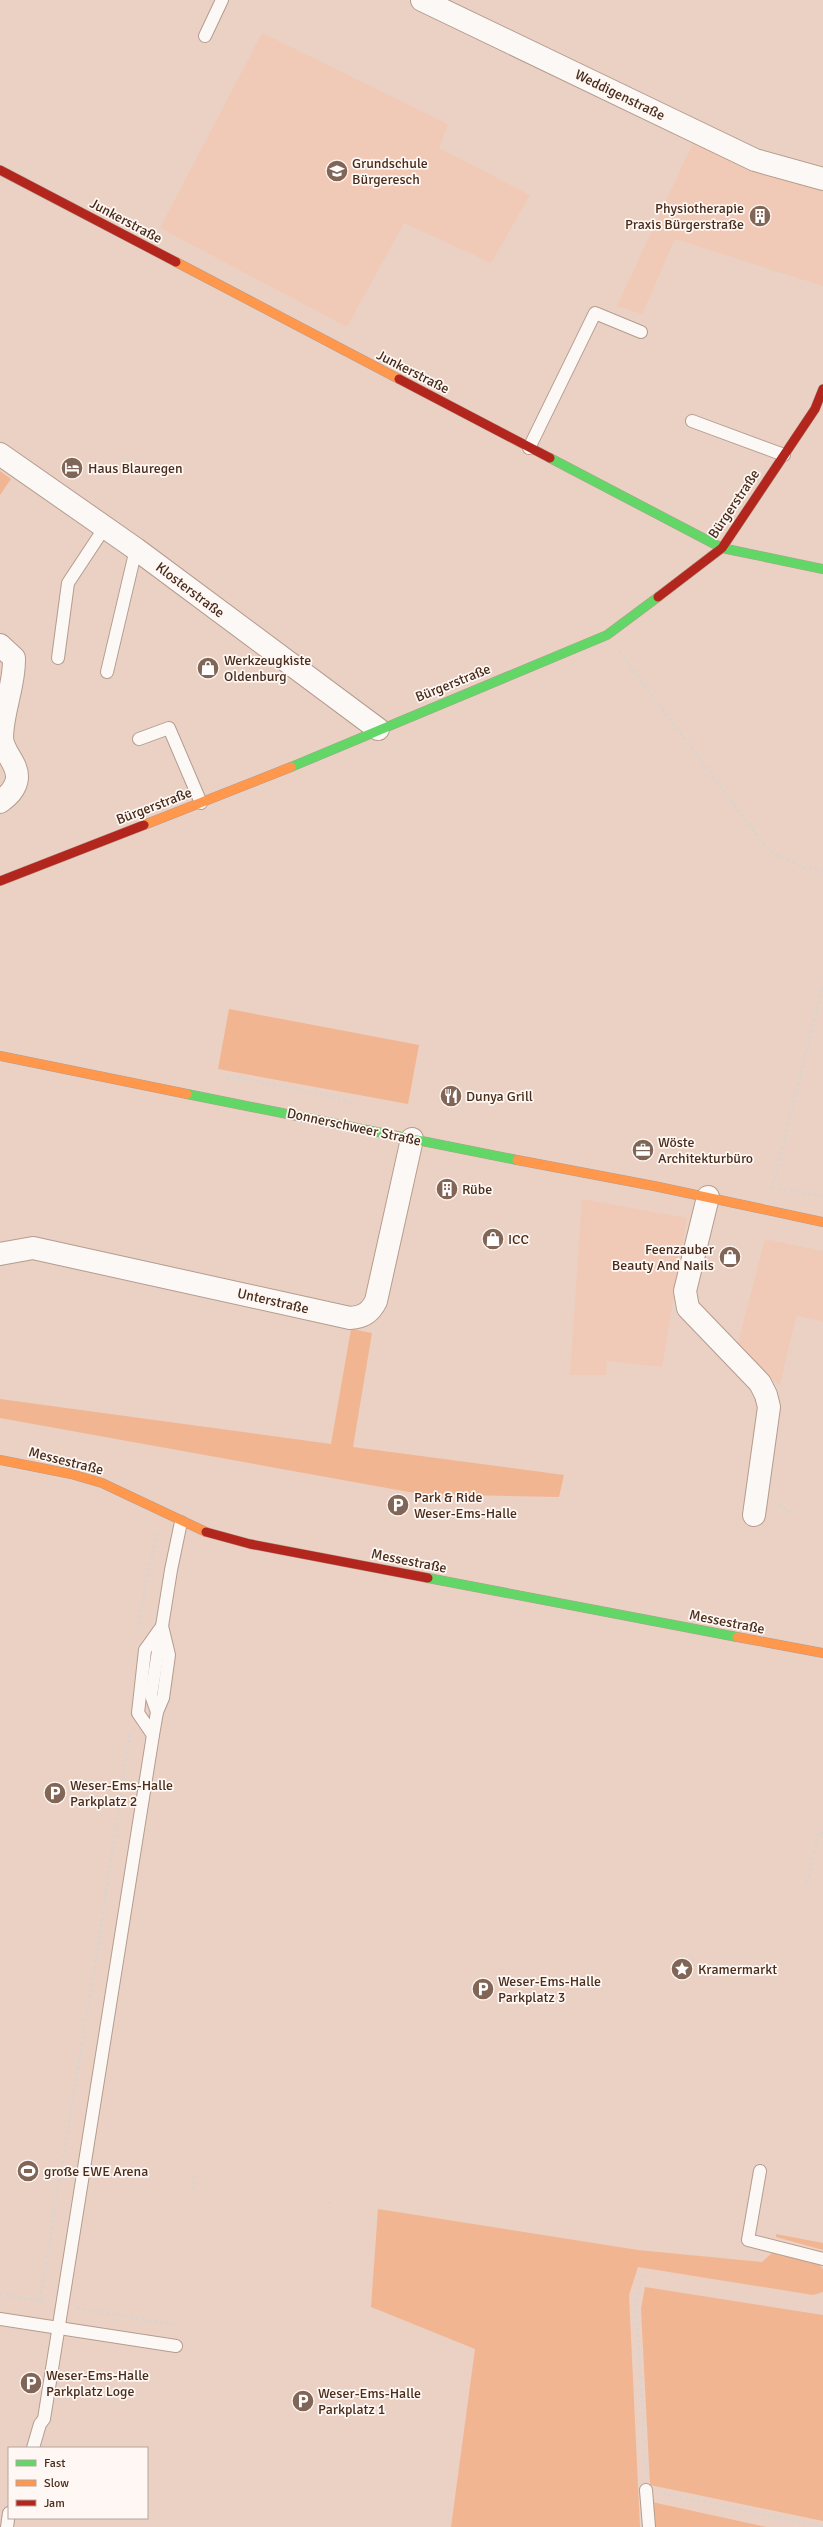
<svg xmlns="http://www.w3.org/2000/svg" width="823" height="2527" viewBox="0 0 823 2527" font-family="Signika,sans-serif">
<rect width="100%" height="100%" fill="#ead1c4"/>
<g fill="#f0cab6">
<path d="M 262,33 L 448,124 L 439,148 L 530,195 L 491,263 L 404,223 L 347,327 L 160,228 Z"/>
<path d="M 698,132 L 823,179 L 823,286 L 675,239 L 642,314 L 617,306 Z"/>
<path d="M 582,1199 L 687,1218 L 662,1367 L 607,1361 L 606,1375 L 570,1375 Z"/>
<path d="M 765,1239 L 823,1251 L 823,1321 L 796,1316 L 780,1385 L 736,1351 Z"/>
</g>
<g fill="#f2b592">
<path d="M 0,471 L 11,479 L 0,495 Z"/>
<path d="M 229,1009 L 419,1045 L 408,1104 L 218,1069 Z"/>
<path d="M 351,1329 L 372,1333 L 353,1447 L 564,1475 L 559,1497 L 420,1494 L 0,1418 L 0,1399 L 331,1444 Z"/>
<path d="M 378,2209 L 638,2250 L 762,2262 L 772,2253 L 820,2265 L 823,2269 L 823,2292 L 813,2295 L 638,2267 L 629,2295 L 640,2527 L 451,2527 L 475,2349 L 371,2307 Z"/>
<path d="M 776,2234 L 823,2243 L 823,2250 L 776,2237 Z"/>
<path d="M 645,2287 L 823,2315 L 823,2521 L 650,2485 L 641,2309 Z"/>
<path d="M 652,2502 L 766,2527 L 655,2527 Z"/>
</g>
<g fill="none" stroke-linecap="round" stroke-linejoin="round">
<g stroke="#b49c8e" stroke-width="14">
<g id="lane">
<path d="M 205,36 L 222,0"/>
<path d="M 692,421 L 784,455"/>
<path d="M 529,448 L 595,313 L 641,332"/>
<path d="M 58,658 L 68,583 L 105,527"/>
<path d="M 107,672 L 136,549"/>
<path d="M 139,739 L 169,728 L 201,803"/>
<path d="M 157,1712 L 151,1695 L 171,1570 L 181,1522"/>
<path d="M 153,1735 L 138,1713 L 145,1650 L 160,1629"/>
<path d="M 760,2171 L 748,2240 L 823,2259"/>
<path d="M 0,2319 L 176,2346"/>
<path d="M 33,2448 L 40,2424 L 44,2419 L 153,1735 L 157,1712 L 163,1698 L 169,1655 L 162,1626"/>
<path d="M 646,2490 L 649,2527"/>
<path d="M 7,2527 L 9,2513"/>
</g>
</g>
<g stroke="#b49c8e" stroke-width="24">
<g id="street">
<path d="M 422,0 L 755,160 L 823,179"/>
<path d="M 0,454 L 136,549 L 378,729"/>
<path d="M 0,645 L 14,658 C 15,685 2,711 2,738 C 3,753 18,763 17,778 C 16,789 8,796 0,802"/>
<path d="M 708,1197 L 685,1291 L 688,1308 L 760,1383 L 766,1395 L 769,1407 L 754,1515"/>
<path d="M 0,1254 L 33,1248 L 350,1318 C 363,1317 370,1313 376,1301 L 412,1139"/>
</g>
</g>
<g stroke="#b49c8e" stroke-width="10">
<g id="fast">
<path d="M 550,458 L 722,548 L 823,569"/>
<path d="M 291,767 L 607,635 L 658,597"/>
<path d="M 187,1094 L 517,1160"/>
<path d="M 428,1578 L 737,1637"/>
</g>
</g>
<g stroke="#b49c8e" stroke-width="10">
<g id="slow">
<path d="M 176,262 L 399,379"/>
<path d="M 144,825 L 291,767"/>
<path d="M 0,1056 L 187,1094"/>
<path d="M 517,1160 L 654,1186 L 823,1222"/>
<path d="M 0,1460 L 71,1474 L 102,1483 L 206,1532"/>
<path d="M 737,1637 L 823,1653"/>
</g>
</g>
<g stroke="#b49c8e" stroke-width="10">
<g id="jam">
<path d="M 0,170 L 176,262"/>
<path d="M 399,379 L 550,458"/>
<path d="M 658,597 L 722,548 L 815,409 L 823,389"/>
<path d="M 0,881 L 144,825"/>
<path d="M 206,1532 L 250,1544 L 428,1578"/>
</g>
</g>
<g stroke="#dbd3ce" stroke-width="2.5" stroke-dasharray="3 3" stroke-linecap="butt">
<path d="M 619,651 L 769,851 L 806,868 L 823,871"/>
<path d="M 226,1079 L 237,1077 L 336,1097 L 351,1103"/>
<path d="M 778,1189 L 823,1196"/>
<path d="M 772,1190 L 823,985"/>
<path d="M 778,1504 L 791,1513"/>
<path d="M 138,1630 L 148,1571 L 158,1533"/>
<path d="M 807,1883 L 819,1832 L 823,1833"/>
<path d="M 193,2190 L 195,2174"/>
<path d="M 328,2210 L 331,2196"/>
<path d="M 643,2275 L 636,2299 L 646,2475"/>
<path d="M 0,2294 L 47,2302"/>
<path d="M 40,2300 L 100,1934 L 130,1733"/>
<path d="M 77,2308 L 177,2325"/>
<path d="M 662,2493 L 823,2527"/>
</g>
<use href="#lane" stroke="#fcf8f6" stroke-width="12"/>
<use href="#street" stroke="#fcf8f6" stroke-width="22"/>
<use href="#fast" stroke="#63d668" stroke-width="9"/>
<use href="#slow" stroke="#ff974d" stroke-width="9"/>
<use href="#jam" stroke="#b3261e" stroke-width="9"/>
</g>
<defs>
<g id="school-disc" transform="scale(1.15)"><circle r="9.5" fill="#816657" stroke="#fff7f3"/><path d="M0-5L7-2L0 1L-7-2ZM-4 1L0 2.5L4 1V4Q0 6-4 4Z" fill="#fff"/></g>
<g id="building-disc" transform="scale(1.15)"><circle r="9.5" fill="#816657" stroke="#fff7f3"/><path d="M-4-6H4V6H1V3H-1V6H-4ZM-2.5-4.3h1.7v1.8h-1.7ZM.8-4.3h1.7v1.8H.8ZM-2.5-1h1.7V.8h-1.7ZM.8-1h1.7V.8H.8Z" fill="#fff"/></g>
<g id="hotel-disc" transform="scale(1.15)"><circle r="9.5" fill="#816657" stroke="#fff7f3"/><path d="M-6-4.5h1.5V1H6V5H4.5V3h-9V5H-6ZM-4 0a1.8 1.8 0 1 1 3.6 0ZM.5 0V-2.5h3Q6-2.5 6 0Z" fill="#fff"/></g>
<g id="shop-disc" transform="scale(1.15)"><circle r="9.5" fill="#816657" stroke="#fff7f3"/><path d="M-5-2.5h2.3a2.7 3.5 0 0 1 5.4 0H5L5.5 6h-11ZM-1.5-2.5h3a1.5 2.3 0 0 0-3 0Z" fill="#fff"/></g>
<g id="restaurant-disc" transform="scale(1.15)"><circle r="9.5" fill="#816657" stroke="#fff7f3"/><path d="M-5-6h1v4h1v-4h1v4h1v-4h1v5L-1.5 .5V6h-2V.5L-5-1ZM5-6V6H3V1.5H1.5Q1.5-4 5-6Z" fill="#fff"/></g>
<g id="office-disc" transform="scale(1.15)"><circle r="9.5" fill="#816657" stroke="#fff7f3"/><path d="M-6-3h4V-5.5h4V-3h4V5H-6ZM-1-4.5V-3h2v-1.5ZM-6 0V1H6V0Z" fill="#fff"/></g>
<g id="parking-disc" transform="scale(1.15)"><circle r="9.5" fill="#816657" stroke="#fff7f3"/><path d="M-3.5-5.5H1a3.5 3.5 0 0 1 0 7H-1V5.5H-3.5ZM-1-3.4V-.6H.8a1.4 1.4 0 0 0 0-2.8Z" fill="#fff"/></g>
<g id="sight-disc" transform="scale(1.15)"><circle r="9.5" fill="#816657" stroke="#fff7f3"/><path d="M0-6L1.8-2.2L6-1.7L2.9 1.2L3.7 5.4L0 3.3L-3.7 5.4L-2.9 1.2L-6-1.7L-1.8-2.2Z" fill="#fff"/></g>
<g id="stadium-disc" transform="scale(1.15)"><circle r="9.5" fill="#816657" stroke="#fff7f3"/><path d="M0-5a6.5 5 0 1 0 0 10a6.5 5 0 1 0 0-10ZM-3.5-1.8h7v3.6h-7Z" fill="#fff"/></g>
</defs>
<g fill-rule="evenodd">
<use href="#school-disc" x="337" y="171"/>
<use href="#building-disc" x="760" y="216"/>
<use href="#hotel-disc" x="72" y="468"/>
<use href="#shop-disc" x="208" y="668"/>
<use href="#restaurant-disc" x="451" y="1096"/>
<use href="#office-disc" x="643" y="1150"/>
<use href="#building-disc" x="447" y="1189"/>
<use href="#shop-disc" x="493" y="1239"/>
<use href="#shop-disc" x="730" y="1257"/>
<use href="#parking-disc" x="398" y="1505"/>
<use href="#parking-disc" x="55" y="1793"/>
<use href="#sight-disc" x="682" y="1969"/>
<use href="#parking-disc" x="483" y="1989"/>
<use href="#stadium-disc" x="28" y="2171"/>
<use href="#parking-disc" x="31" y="2383"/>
<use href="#parking-disc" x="303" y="2401"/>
</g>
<g text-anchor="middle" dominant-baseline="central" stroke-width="3.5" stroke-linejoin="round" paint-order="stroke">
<g font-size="14" fill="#492d1c" stroke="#fff7f3">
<text transform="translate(620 95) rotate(26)">Weddigenstraße</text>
<text transform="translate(126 221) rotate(28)">Junkerstraße</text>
<text transform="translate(413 372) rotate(27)">Junkerstraße</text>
<text transform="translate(734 504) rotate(-56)">Bürgerstraße</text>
<text transform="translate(190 590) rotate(37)">Klosterstraße</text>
<text transform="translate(453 683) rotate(-22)">Bürgerstraße</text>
<text transform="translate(154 806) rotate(-21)">Bürgerstraße</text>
<text transform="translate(354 1127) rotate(12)">Donnerschweer Straße</text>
<text transform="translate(273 1301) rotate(13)">Unterstraße</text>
<text transform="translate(66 1461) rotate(14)">Messestraße</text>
<text transform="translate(409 1561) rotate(11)">Messestraße</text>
<text transform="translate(727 1622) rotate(11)">Messestraße</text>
</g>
<g font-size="14" fill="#492d1c" stroke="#fff7f3" text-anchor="start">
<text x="352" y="163">Grundschule<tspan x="352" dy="16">Bürgeresch</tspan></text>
<text x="744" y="208" text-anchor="end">Physiotherapie<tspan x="744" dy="16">Praxis Bürgerstraße</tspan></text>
<text x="88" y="468">Haus Blauregen</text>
<text x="224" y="660">Werkzeugkiste<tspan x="224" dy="16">Oldenburg</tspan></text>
<text x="466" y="1096">Dunya Grill</text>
<text x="658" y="1142">Wöste<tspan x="658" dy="16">Architekturbüro</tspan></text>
<text x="462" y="1189">Rübe</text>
<text x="508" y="1239">ICC</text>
<text x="714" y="1249" text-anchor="end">Feenzauber<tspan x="714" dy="16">Beauty And Nails</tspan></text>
<text x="414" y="1497">Park &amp; Ride<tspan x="414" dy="16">Weser-Ems-Halle</tspan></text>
<text x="70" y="1785">Weser-Ems-Halle<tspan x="70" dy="16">Parkplatz 2</tspan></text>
<text x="698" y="1969">Kramermarkt</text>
<text x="498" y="1981">Weser-Ems-Halle<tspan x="498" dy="16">Parkplatz 3</tspan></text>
<text x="44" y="2171">große EWE Arena</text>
<text x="46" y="2375">Weser-Ems-Halle<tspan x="46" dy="16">Parkplatz Loge</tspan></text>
<text x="318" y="2393">Weser-Ems-Halle<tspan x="318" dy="16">Parkplatz 1</tspan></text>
</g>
</g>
<rect x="8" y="2447" width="140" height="72" fill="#fff7f3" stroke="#b6a69d"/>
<rect x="16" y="2460" width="20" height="6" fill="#63d668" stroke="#b6a69d"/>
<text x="44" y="2467" font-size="12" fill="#492d1c">Fast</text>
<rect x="16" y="2480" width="20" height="6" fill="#ff974d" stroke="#b6a69d"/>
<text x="44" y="2487" font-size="12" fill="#492d1c">Slow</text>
<rect x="16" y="2500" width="20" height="6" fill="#b3261e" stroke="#b6a69d"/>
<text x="44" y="2507" font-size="12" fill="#492d1c">Jam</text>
</svg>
